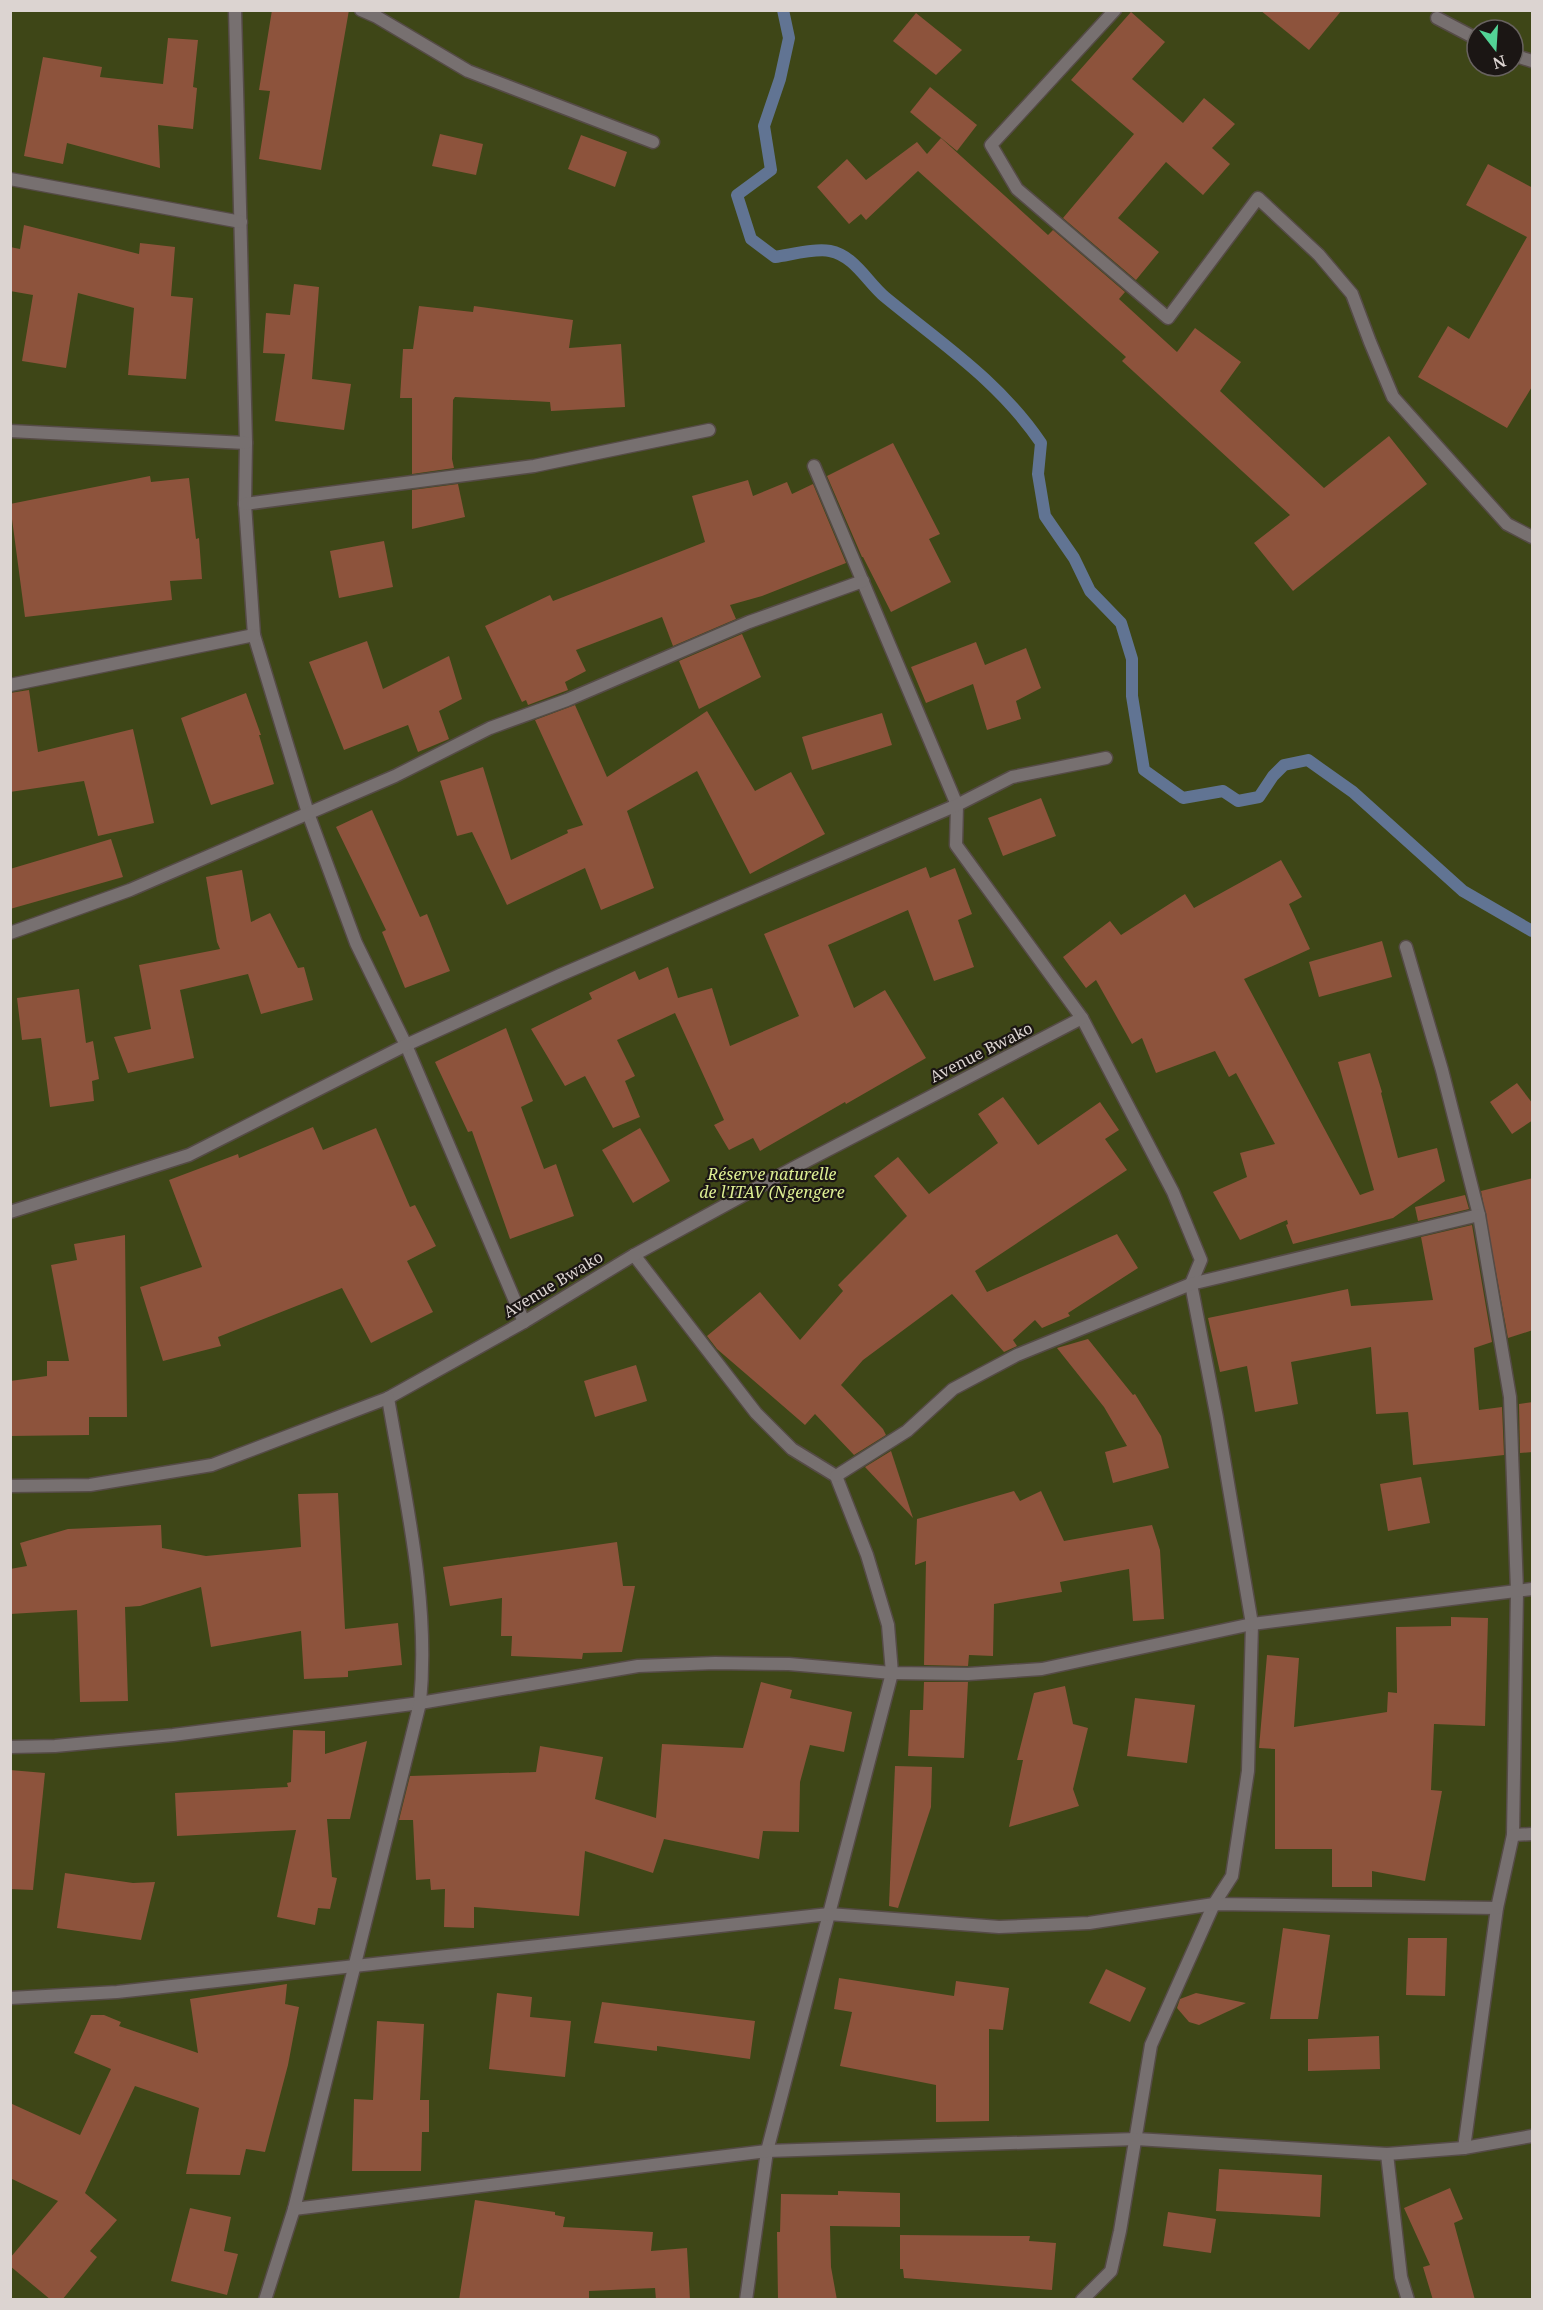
<svg xmlns="http://www.w3.org/2000/svg" width="1543" height="2310" viewBox="0 0 1543 2310" font-family="'Noto Serif',serif">
<rect width="100%" height="100%" fill="#372d28"/>
<path fill="#3e4617" fill-rule="evenodd" d="M 11,11 L 1532,11 L 1532,2299 L 11,2299 ZM 1477,30 L 1513,30 L 1513,66 L 1477,66 Z"/>
<g fill="none" stroke-linecap="round" stroke-linejoin="round">
<path stroke="#617493" stroke-width="12" d="M 783,10 L 789,38 L 780,79 L 764,126 L 771,170 L 737,195 L 751,239 L 775,257 C 790,255 815,248 830,251 C 855,256 867,282 885,297 C 942,344 999,381 1041,443 L 1038,474 L 1045,516 L 1074,558 L 1090,591 L 1121,623 L 1132,659 L 1132,696 L 1144,770 L 1183,798 L 1223,791 L 1238,801 L 1259,797 L 1273,776 L 1284,765 L 1308,760 L 1353,792 L 1463,891 L 1532,931"/>
</g>
<g fill="#8d533c">
<path d="M 272,10 L 349,10 L 321,170 L 259,159 L 270,91 L 259,90 Z"/>
<path d="M 1260,10 L 1342,10 L 1309,50 Z"/>
<path d="M 1131,12 L 1165,42 L 1132,79 L 1183,123 L 1204,98 L 1235,124 L 1212,148 L 1230,164 L 1203,195 L 1166,162 L 1118,218 L 1159,252 L 1136,280 L 1063,218 L 1134,134 L 1071,80 Z"/>
<path d="M 916,13 L 962,50 L 936,75 L 893,41 Z"/>
<path d="M 168,38 L 198,40 L 193,87 L 197,88 L 193,129 L 158,125 L 160,168 L 67,143 L 63,164 L 24,156 L 43,57 L 102,67 L 100,77 L 163,84 Z"/>
<path d="M 930,87 L 977,125 L 957,151 L 910,112 Z"/>
<path d="M 440,134 L 483,144 L 476,175 L 432,166 Z"/>
<path d="M 581,135 L 627,152 L 615,187 L 568,169 Z"/>
<path d="M 941,138 L 1048,235 L 1053,230 L 1125,292 L 1119,299 L 1177,352 L 1195,328 L 1241,362 L 1220,391 L 1324,488 L 1389,436 L 1427,484 L 1293,591 L 1254,543 L 1290,515 L 1122,361 L 1126,357 L 918,171 L 866,220 L 861,214 L 849,224 L 817,187 L 847,159 L 866,180 L 917,142 L 927,154 Z"/>
<path d="M 1488,164 L 1533,188 L 1533,385 L 1507,428 L 1418,377 L 1448,326 L 1469,339 L 1527,237 L 1466,205 Z"/>
<path d="M 24,225 L 139,254 L 140,243 L 175,247 L 171,296 L 193,298 L 186,379 L 128,375 L 134,308 L 78,293 L 66,368 L 22,361 L 33,295 L 10,291 L 10,247 L 20,249 Z"/>
<path d="M 294,284 L 319,287 L 312,379 L 351,384 L 344,430 L 275,421 L 285,354 L 263,353 L 266,313 L 290,315 Z"/>
<path d="M 419,306 L 473,312 L 474,306 L 573,320 L 569,348 L 621,344 L 625,407 L 551,411 L 550,402 L 455,397 L 453,400 L 452,459 L 454,468 L 412,474 L 412,398 L 400,398 L 403,349 L 413,349 Z"/>
<path d="M 893,443 L 940,534 L 929,539 L 951,582 L 891,612 L 863,557 L 862,557 L 827,476 Z"/>
<path d="M 150,476 L 151,482 L 189,478 L 196,539 L 199,538 L 202,579 L 170,581 L 172,600 L 25,617 L 10,504 Z"/>
<path d="M 748,480 L 753,496 L 787,482 L 792,494 L 813,484 L 846,563 L 762,596 L 730,605 L 736,619 L 673,646 L 662,617 L 576,650 L 586,671 L 565,682 L 568,690 L 528,705 L 526,700 L 522,702 L 485,626 L 550,595 L 553,601 L 705,542 L 692,496 Z"/>
<path d="M 458,484 L 465,517 L 412,529 L 412,490 Z"/>
<path d="M 384,541 L 393,587 L 339,598 L 330,551 Z"/>
<path d="M 742,634 L 761,677 L 699,709 L 679,661 Z"/>
<path d="M 367,641 L 383,689 L 449,656 L 462,699 L 439,711 L 449,739 L 418,752 L 408,725 L 344,750 L 309,662 Z"/>
<path d="M 976,642 L 985,665 L 1026,648 L 1041,688 L 1016,701 L 1021,719 L 987,730 L 973,684 L 926,703 L 911,667 Z"/>
<path d="M 29,690 L 38,752 L 133,729 L 154,823 L 98,836 L 84,781 L 10,792 L 10,693 Z"/>
<path d="M 246,693 L 261,735 L 259,735 L 274,784 L 211,805 L 181,718 Z"/>
<path d="M 575,705 L 607,777 L 707,711 L 755,791 L 791,772 L 825,834 L 750,874 L 697,771 L 627,811 L 654,888 L 601,910 L 585,868 L 507,905 L 472,832 L 457,836 L 440,781 L 483,767 L 511,860 L 568,833 L 567,830 L 583,825 L 535,720 Z"/>
<path d="M 882,713 L 892,745 L 812,770 L 802,737 Z"/>
<path d="M 1041,798 L 1056,836 L 1003,856 L 988,818 Z"/>
<path d="M 372,810 L 420,917 L 427,914 L 450,971 L 405,988 L 382,932 L 386,930 L 336,827 Z"/>
<path d="M 111,839 L 123,877 L 10,909 L 10,869 Z"/>
<path d="M 1281,860 L 1302,897 L 1289,904 L 1310,949 L 1244,979 L 1360,1195 L 1374,1190 L 1338,1062 L 1370,1053 L 1382,1092 L 1381,1093 L 1398,1158 L 1437,1148 L 1445,1181 L 1393,1218 L 1293,1244 L 1286,1225 L 1288,1224 L 1287,1220 L 1240,1240 L 1213,1192 L 1247,1177 L 1240,1153 L 1275,1144 L 1236,1073 L 1229,1077 L 1215,1051 L 1156,1073 L 1142,1038 L 1132,1044 L 1096,980 L 1086,988 L 1063,957 L 1110,921 L 1121,935 L 1185,894 L 1194,908 Z"/>
<path d="M 926,867 L 930,878 L 955,868 L 972,914 L 958,920 L 974,967 L 934,981 L 908,910 L 828,945 L 854,1008 L 885,990 L 926,1058 L 846,1104 L 845,1102 L 760,1151 L 753,1138 L 729,1150 L 714,1125 L 724,1120 L 675,1013 L 617,1040 L 635,1076 L 625,1081 L 640,1117 L 613,1128 L 585,1076 L 565,1086 L 531,1029 L 592,999 L 589,993 L 635,971 L 639,980 L 668,967 L 678,998 L 712,988 L 730,1046 L 799,1016 L 764,934 Z"/>
<path d="M 242,870 L 251,922 L 270,913 L 298,968 L 304,967 L 313,1000 L 261,1014 L 248,974 L 180,990 L 194,1058 L 128,1073 L 114,1037 L 151,1029 L 139,965 L 220,949 L 217,942 L 206,877 Z"/>
<path d="M 1382,941 L 1392,977 L 1319,997 L 1309,962 Z"/>
<path d="M 79,989 L 86,1043 L 93,1041 L 99,1079 L 92,1081 L 94,1101 L 50,1107 L 41,1038 L 22,1040 L 17,998 Z"/>
<path d="M 506,1028 L 533,1101 L 521,1107 L 544,1169 L 556,1164 L 574,1216 L 510,1239 L 472,1131 L 468,1132 L 435,1062 Z"/>
<path d="M 1517,1083 L 1533,1104 L 1533,1120 L 1512,1134 L 1490,1102 Z"/>
<path d="M 1003,1097 L 1038,1145 L 1100,1102 L 1119,1130 L 1105,1139 L 1127,1170 L 975,1271 L 987,1292 L 1117,1234 L 1138,1268 L 1068,1313 L 1070,1316 L 1042,1328 L 1035,1320 L 1013,1340 L 1017,1346 L 1004,1352 L 952,1294 L 863,1360 L 841,1385 L 883,1429 L 886,1435 L 854,1455 L 815,1414 L 805,1425 L 717,1349 L 707,1336 L 760,1292 L 800,1340 L 843,1291 L 838,1285 L 907,1216 L 874,1176 L 898,1157 L 929,1194 L 998,1143 L 978,1114 Z"/>
<path d="M 313,1127 L 323,1150 L 376,1128 L 410,1207 L 415,1205 L 436,1246 L 407,1261 L 433,1312 L 371,1343 L 342,1288 L 218,1337 L 221,1346 L 163,1361 L 140,1287 L 202,1267 L 169,1180 L 238,1154 L 239,1158 Z"/>
<path d="M 640,1128 L 670,1181 L 633,1203 L 602,1150 Z"/>
<path d="M 1533,1178 L 1533,1330 L 1508,1338 L 1481,1191 Z"/>
<path d="M 1465,1195 L 1469,1209 L 1418,1221 L 1415,1207 Z"/>
<path d="M 1472,1225 L 1492,1342 L 1474,1348 L 1479,1410 L 1502,1407 L 1504,1455 L 1413,1465 L 1408,1412 L 1376,1414 L 1371,1347 L 1291,1362 L 1298,1404 L 1255,1412 L 1247,1366 L 1220,1372 L 1208,1318 L 1348,1289 L 1351,1306 L 1433,1300 L 1421,1237 Z"/>
<path d="M 125,1235 L 127,1417 L 89,1417 L 89,1435 L 10,1436 L 10,1381 L 47,1376 L 47,1361 L 69,1361 L 51,1265 L 77,1260 L 74,1244 Z"/>
<path d="M 1088,1339 L 1133,1395 L 1135,1394 L 1161,1436 L 1169,1468 L 1113,1483 L 1105,1452 L 1127,1446 L 1104,1407 L 1057,1348 Z"/>
<path d="M 636,1365 L 647,1401 L 595,1417 L 584,1381 Z"/>
<path d="M 1533,1402 L 1533,1452 L 1520,1453 L 1519,1404 Z"/>
<path d="M 891,1451 L 913,1518 L 865,1467 Z"/>
<path d="M 1421,1477 L 1430,1523 L 1388,1531 L 1380,1484 Z"/>
<path d="M 1014,1491 L 1020,1501 L 1041,1491 L 1064,1541 L 1152,1525 L 1160,1550 L 1164,1619 L 1133,1621 L 1129,1569 L 1060,1582 L 1062,1592 L 994,1604 L 993,1656 L 969,1655 L 968,1666 L 924,1665 L 926,1561 L 915,1565 L 917,1519 Z"/>
<path d="M 338,1493 L 345,1629 L 398,1623 L 402,1665 L 348,1671 L 348,1677 L 304,1679 L 301,1631 L 211,1647 L 201,1587 L 140,1606 L 125,1607 L 128,1701 L 80,1702 L 77,1610 L 10,1614 L 10,1569 L 27,1566 L 20,1543 L 68,1529 L 161,1525 L 162,1548 L 206,1556 L 301,1547 L 298,1494 Z"/>
<path d="M 617,1542 L 623,1586 L 635,1586 L 622,1652 L 583,1653 L 582,1659 L 511,1656 L 512,1636 L 501,1636 L 502,1598 L 450,1606 L 443,1567 Z"/>
<path d="M 1451,1617 L 1488,1618 L 1485,1726 L 1434,1724 L 1431,1790 L 1442,1791 L 1425,1881 L 1372,1871 L 1372,1887 L 1332,1887 L 1332,1849 L 1275,1849 L 1275,1749 L 1259,1748 L 1267,1655 L 1299,1658 L 1294,1727 L 1387,1712 L 1388,1692 L 1397,1693 L 1396,1627 L 1451,1626 Z"/>
<path d="M 761,1682 L 792,1690 L 790,1698 L 852,1712 L 844,1752 L 810,1745 L 800,1782 L 799,1832 L 763,1831 L 759,1859 L 664,1839 L 653,1873 L 585,1851 L 579,1916 L 474,1907 L 474,1928 L 444,1927 L 445,1889 L 431,1890 L 430,1879 L 416,1880 L 413,1820 L 399,1820 L 410,1776 L 536,1772 L 540,1746 L 603,1757 L 595,1799 L 656,1818 L 662,1744 L 743,1748 Z"/>
<path d="M 924,1682 L 968,1682 L 964,1758 L 908,1756 L 910,1710 L 923,1710 Z"/>
<path d="M 1065,1686 L 1073,1724 L 1088,1728 L 1073,1789 L 1079,1806 L 1009,1827 L 1023,1760 L 1017,1760 L 1034,1693 Z"/>
<path d="M 1135,1698 L 1195,1705 L 1187,1763 L 1127,1756 Z"/>
<path d="M 293,1730 L 325,1731 L 325,1754 L 367,1741 L 350,1819 L 327,1819 L 332,1877 L 337,1878 L 330,1909 L 318,1908 L 315,1925 L 277,1917 L 296,1830 L 177,1836 L 175,1793 L 288,1787 L 287,1783 L 291,1782 Z"/>
<path d="M 895,1766 L 932,1767 L 931,1807 L 898,1908 L 889,1906 Z"/>
<path d="M 10,1770 L 45,1773 L 33,1890 L 10,1889 Z"/>
<path d="M 65,1873 L 133,1883 L 155,1882 L 141,1940 L 57,1928 Z"/>
<path d="M 1283,1928 L 1330,1935 L 1318,2019 L 1270,2019 Z"/>
<path d="M 1408,1938 L 1447,1938 L 1445,1996 L 1406,1995 Z"/>
<path d="M 1106,1969 L 1146,1988 L 1130,2022 L 1089,2003 Z"/>
<path d="M 839,1978 L 954,1996 L 956,1981 L 1009,1988 L 1003,2030 L 989,2029 L 989,2121 L 936,2122 L 936,2085 L 840,2066 L 852,2012 L 834,2009 Z"/>
<path d="M 287,1984 L 285,2004 L 299,2007 L 288,2065 L 265,2152 L 246,2149 L 240,2175 L 186,2174 L 199,2108 L 135,2086 L 85,2193 L 117,2220 L 90,2251 L 97,2257 L 62,2300 L 51,2300 L 10,2266 L 10,2258 L 58,2201 L 10,2178 L 10,2103 L 80,2135 L 111,2069 L 74,2053 L 91,2015 L 104,2015 L 121,2022 L 119,2026 L 198,2053 L 190,1999 Z"/>
<path d="M 497,1993 L 532,1997 L 530,2017 L 571,2021 L 565,2077 L 489,2069 Z"/>
<path d="M 1196,1993 L 1246,2003 L 1199,2025 L 1189,2022 L 1177,2008 L 1180,1999 Z"/>
<path d="M 602,2002 L 755,2021 L 750,2059 L 657,2046 L 657,2051 L 594,2043 Z"/>
<path d="M 377,2021 L 424,2024 L 420,2100 L 429,2100 L 429,2132 L 422,2132 L 421,2171 L 352,2171 L 354,2099 L 373,2100 Z"/>
<path d="M 1379,2036 L 1380,2069 L 1308,2071 L 1308,2039 Z"/>
<path d="M 1219,2169 L 1322,2175 L 1320,2217 L 1216,2211 Z"/>
<path d="M 1450,2188 L 1463,2219 L 1454,2223 L 1475,2300 L 1433,2300 L 1423,2267 L 1430,2265 L 1404,2208 Z"/>
<path d="M 838,2191 L 900,2193 L 900,2227 L 830,2226 L 831,2267 L 837,2300 L 778,2300 L 777,2232 L 780,2232 L 781,2194 L 838,2195 Z"/>
<path d="M 475,2200 L 555,2212 L 555,2215 L 565,2217 L 563,2227 L 653,2232 L 651,2251 L 687,2248 L 690,2300 L 656,2300 L 655,2288 L 589,2291 L 589,2300 L 459,2300 Z"/>
<path d="M 190,2208 L 231,2217 L 224,2251 L 238,2254 L 227,2295 L 171,2281 Z"/>
<path d="M 1168,2212 L 1216,2219 L 1211,2253 L 1163,2246 Z"/>
<path d="M 900,2235 L 1030,2236 L 1029,2241 L 1056,2243 L 1052,2290 L 904,2278 L 903,2269 L 900,2269 Z"/>
</g>
<g fill="none" stroke-linecap="round" stroke-linejoin="round">
<g stroke="#554b46" stroke-width="15">
<g id="street">
<path d="M 235,10 L 246,443 L 245,504 L 254,635 L 308,813 L 356,943 L 406,1045 L 524,1322"/>
<path d="M 361,10 L 377,17 L 468,71 L 653,142"/>
<path d="M 1115,10 L 991,145 L 1017,189 L 1168,318 L 1258,198 L 1319,255 L 1352,294 L 1370,342 L 1393,397 L 1507,524 L 1532,537"/>
<path d="M 1437,18 L 1477,39"/>
<path d="M 1513,55 L 1532,61"/>
<path d="M 10,179 L 241,222"/>
<path d="M 10,431 L 246,443"/>
<path d="M 814,466 L 957,805 L 956,845 L 1082,1018 L 1173,1192 L 1201,1260 L 1191,1284 L 1217,1418 L 1252,1624 L 1248,1771 L 1232,1876 L 1214,1904 L 1151,2045 L 1120,2231 L 1111,2271 L 1082,2300"/>
<path d="M 245,504 L 534,466 L 709,430"/>
<path d="M 10,685 L 254,635"/>
<path d="M 10,933 L 130,890 L 395,776 L 490,728 L 567,700 L 749,622 L 863,581"/>
<path d="M 1406,947 L 1442,1070 L 1479,1215 L 1510,1397 L 1517,1591 L 1513,1835 L 1497,1908 L 1464,2148"/>
<path d="M 10,1212 L 189,1155 L 406,1045 L 560,975 L 957,805 L 1012,777 L 1106,758"/>
<path d="M 634,1255 L 756,1413 L 792,1449 L 836,1476 L 867,1555 L 888,1625 L 892,1673 L 767,2151 L 746,2300"/>
<path d="M 836,1476 L 907,1431 L 953,1389 L 1017,1355 L 1191,1284 L 1479,1215"/>
<path d="M 10,1486 L 90,1485 L 212,1465 L 388,1398 L 524,1322 L 634,1255 L 797,1166 L 1082,1018"/>
<path d="M 10,1747 L 55,1746 L 173,1735 L 420,1703 L 638,1666 L 715,1663 L 789,1664 L 892,1673 L 968,1674 L 1042,1669 L 1252,1624 L 1532,1589"/>
<path d="M 1513,1835 L 1532,1834"/>
<path d="M 10,1998 L 117,1992 L 829,1914 L 999,1927 L 1089,1923 L 1214,1904 L 1497,1908"/>
<path d="M 1387,2154 L 1401,2277 L 1408,2300"/>
<path d="M 294,2209 L 767,2151 L 1136,2139 L 1387,2154 L 1464,2148 L 1532,2136"/>
<path d="M 265,2300 L 294,2209 L 420,1703 C 430,1601 405,1498 388,1398"/>
</g>
</g>
<use href="#street" stroke="#777070" stroke-width="12"/>
</g>
<g text-anchor="middle" dominant-baseline="central" stroke-width="4.5" stroke-linejoin="round" paint-order="stroke">
<g font-size="16" fill="#dcd4d1" stroke="#1b1614">
<text transform="translate(981 1052) rotate(-27)">Avenue Bwako</text>
<text transform="translate(553 1284) rotate(-31)">Avenue Bwako</text>
</g>
<g font-size="16" font-style="italic" fill="#dced92" stroke="#1b1614">
<text x="772" y="1174">Réserve naturelle<tspan x="772" dy="18">de l'ITAV (Ngengere</tspan></text>
</g>
</g>
<rect width="1543" height="2310" fill="none" stroke="#dcd4d1" stroke-width="24"/>
<g transform="translate(1495 48) rotate(163)"><circle r="28" fill="#1b1614" stroke="#686260" stroke-width="1.5"/>
<path d="M0-4.5L10 22L0 15L-10 22Z" fill="#53d396"/>
<text y="-9" font-size="16" font-weight="bold" text-anchor="middle" fill="#dcd4d1">N</text>
</g>
</svg>
